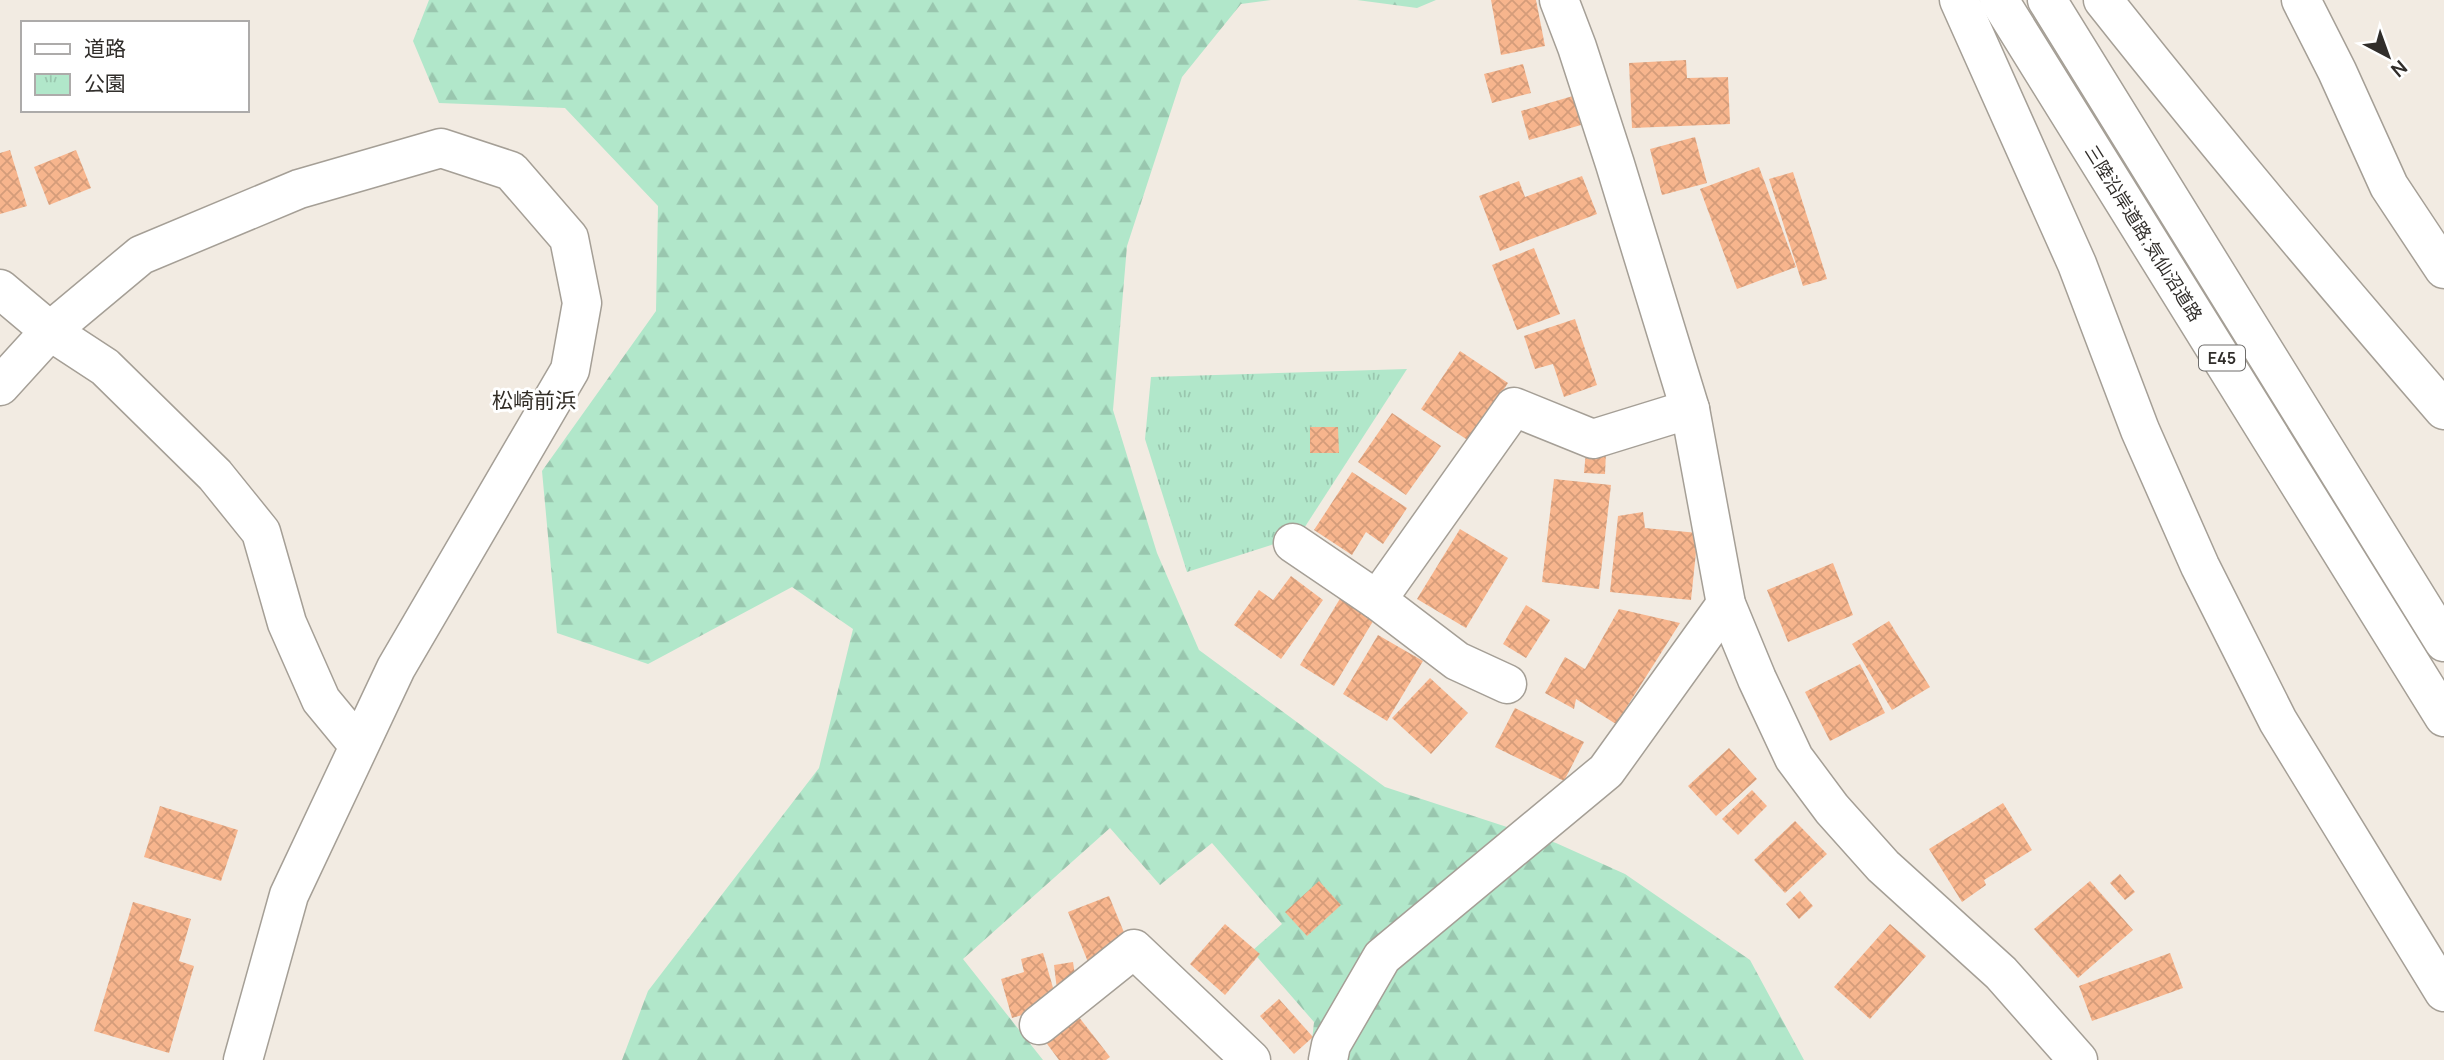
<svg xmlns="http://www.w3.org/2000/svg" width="2444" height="1060" viewBox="0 0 2444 1060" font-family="Manrope,'Noto Sans JP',sans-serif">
<defs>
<pattern id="forest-firs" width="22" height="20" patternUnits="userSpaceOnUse" patternTransform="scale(1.75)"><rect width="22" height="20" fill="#b1e7ca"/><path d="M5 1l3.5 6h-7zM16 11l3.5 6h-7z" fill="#99c6ae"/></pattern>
<pattern id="park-tufts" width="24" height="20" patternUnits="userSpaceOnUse" patternTransform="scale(1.75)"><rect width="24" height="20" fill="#b1e7ca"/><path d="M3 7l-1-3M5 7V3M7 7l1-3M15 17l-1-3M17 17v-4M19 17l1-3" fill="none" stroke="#99c6ae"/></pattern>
<pattern id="building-cross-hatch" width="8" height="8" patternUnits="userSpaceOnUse" patternTransform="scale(1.75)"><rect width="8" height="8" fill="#f7b58d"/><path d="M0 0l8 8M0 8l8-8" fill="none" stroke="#d49c7a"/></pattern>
</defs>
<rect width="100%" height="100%" fill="#f2ebe2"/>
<g fill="url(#forest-firs)">
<path d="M 429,0 L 1271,0 L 1241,4 L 1182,77 L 1127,246 L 1113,410 L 1157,553 L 1199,650 L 1385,787 L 1556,843 L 1625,874 L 1750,960 L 1804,1060 L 1310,1060 L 1314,1022 L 1252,951 L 1282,924 L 1212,843 L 1160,885 L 1110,828 L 963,959 L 1043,1060 L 622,1060 L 648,991 L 819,768 L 853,629 L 792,587 L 648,664 L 557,633 L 542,471 L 656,311 L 658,206 L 565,108 L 439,103 L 413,41 Z"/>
<path d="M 1357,0 L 1436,0 L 1417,8 Z"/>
</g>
<path fill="url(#park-tufts)" d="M 1407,369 L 1299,536 L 1187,572 L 1145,439 L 1151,377 Z"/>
<g fill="url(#building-cross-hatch)">
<path d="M 1491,0 L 1536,0 L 1545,46 L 1501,55 Z"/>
<path d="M 1686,60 L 1687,78 L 1728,77 L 1730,124 L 1632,128 L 1629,63 Z"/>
<path d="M 1523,64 L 1531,93 L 1492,103 L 1484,74 Z"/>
<path d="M 1573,96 L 1581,125 L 1529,140 L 1521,111 Z"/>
<path d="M 1695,137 L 1707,183 L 1662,195 L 1650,149 Z"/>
<path d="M 10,150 L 27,206 L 0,214 L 0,153 Z"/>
<path d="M 76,150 L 91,188 L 49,205 L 34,167 Z"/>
<path d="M 1759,167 L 1796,267 L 1737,289 L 1700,189 Z"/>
<path d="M 1793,172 L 1827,279 L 1803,286 L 1769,179 Z"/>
<path d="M 1582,176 L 1597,214 L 1500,251 L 1479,196 L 1519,181 L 1525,197 Z"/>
<path d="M 1534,248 L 1560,314 L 1517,330 L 1492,265 Z"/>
<path d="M 1575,319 L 1597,385 L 1564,397 L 1553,364 L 1535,369 L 1524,336 Z"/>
<path d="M 1460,351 L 1508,383 L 1469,441 L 1421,409 Z"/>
<path d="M 1392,413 L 1441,446 L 1406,495 L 1358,462 Z"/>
<path d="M 1310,427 L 1338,427 L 1339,453 L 1310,453 Z"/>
<path d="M 1586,451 L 1606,452 L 1605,474 L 1584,473 Z"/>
<path d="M 1352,472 L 1407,508 L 1383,544 L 1366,532 L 1352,555 L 1314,530 Z"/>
<path d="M 1554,479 L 1611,485 L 1599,589 L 1542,582 Z"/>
<path d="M 1643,512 L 1645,528 L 1698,533 L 1691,600 L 1610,592 L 1618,516 Z"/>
<path d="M 1460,529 L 1508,558 L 1466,628 L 1417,599 Z"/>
<path d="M 1833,563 L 1853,615 L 1788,642 L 1767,590 Z"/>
<path d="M 1291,576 L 1323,600 L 1281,659 L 1234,625 L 1259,590 L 1273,600 Z"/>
<path d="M 1344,592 L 1378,613 L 1334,686 L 1300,665 Z"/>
<path d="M 1526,605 L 1550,620 L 1526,658 L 1503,644 Z"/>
<path d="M 1619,609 L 1680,623 L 1616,724 L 1576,699 L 1574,709 L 1545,693 L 1565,657 L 1585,669 Z"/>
<path d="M 1889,621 L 1930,687 L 1892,710 L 1852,644 Z"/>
<path d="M 1378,635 L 1423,661 L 1387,721 L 1343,694 Z"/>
<path d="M 1860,664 L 1885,713 L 1830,741 L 1805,692 Z"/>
<path d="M 1430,678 L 1468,713 L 1431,754 L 1392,718 Z"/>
<path d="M 1515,708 L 1584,742 L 1564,781 L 1495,747 Z"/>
<path d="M 1729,748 L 1757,779 L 1716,816 L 1688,786 Z"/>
<path d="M 1752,790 L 1767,806 L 1738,835 L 1722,819 Z"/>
<path d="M 2003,803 L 2032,850 L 1984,880 L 1986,885 L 1962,902 L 1929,849 Z"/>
<path d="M 160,806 L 238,830 L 221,881 L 144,857 Z"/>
<path d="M 1795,821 L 1827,854 L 1785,893 L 1754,860 Z"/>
<path d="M 2120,874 L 2135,892 L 2125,900 L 2110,883 Z"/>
<path d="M 1319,881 L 1341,905 L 1307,936 L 1285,912 Z"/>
<path d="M 2090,881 L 2133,930 L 2078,978 L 2034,929 Z"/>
<path d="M 1800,891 L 1813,906 L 1799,919 L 1786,904 Z"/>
<path d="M 1109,896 L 1140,971 L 1098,987 L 1068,912 Z"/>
<path d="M 133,902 L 191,919 L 179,961 L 194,966 L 169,1053 L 94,1031 Z"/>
<path d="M 1225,924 L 1260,954 L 1225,995 L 1190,964 Z"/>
<path d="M 1890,924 L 1926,956 L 1870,1019 L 1834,987 Z"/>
<path d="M 1043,953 L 1058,1005 L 1012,1018 L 1001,979 L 1024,972 L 1021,959 Z"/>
<path d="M 2170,953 L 2183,988 L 2092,1021 L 2079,986 Z"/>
<path d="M 1073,962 L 1078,995 L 1058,998 L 1054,965 Z"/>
<path d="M 1279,999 L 1313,1037 L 1294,1054 L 1260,1016 Z"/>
<path d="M 1075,1012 L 1110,1057 L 1106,1060 L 1059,1060 L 1042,1037 Z"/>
</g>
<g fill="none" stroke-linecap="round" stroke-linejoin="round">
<g stroke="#a59f96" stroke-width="41">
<g id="minor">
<path d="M 1559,0 L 1577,47 L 1615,164 L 1690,409 L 1726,604 L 1757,679 L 1794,758 L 1832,809 L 1883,866 L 2001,973 L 2078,1060"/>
<path d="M 2301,0 L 2337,71 L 2389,186 L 2444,269"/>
<path d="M 0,289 L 50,331 L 0,386"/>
<path d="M 1293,543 L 1377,600 L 1457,661 L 1507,684"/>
<path d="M 1377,600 L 1514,407 L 1593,439 L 1690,409"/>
<path d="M 1039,1025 L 1134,949 L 1251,1060"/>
<path d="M 243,1060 L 289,895 L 396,668 L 570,370 L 582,303 L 569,238 L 511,171 L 441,148 L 299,189 L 141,255 L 50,331 L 105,367 L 215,475 L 261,532 L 287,623 L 321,700 L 359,746"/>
<path d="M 1328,1060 L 1331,1045 L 1382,957 L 1606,771 L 1726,604"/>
</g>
</g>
<g stroke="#a59f96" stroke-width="41">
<g id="highway">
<path d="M 1959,0 L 2077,264 L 2140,430 L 2200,566 L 2278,721 L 2444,992"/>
<path d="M 1999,0 L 2444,717"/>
<path d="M 2047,0 L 2444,642"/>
<path d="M 2103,0 C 2213,139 2328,276 2444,410"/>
</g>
</g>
<use href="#minor" stroke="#fff" stroke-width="38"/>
<use href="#highway" stroke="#fff" stroke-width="38"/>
</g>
<g text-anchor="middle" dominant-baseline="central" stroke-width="6" stroke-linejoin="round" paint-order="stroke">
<rect fill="#fff" stroke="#6f6d6b" stroke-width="2" x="2199" y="345.5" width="46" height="25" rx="5"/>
<g font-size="16" font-weight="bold" fill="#312e2b">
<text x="2222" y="358">E45</text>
</g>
<g font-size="18" fill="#312e2b" stroke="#fff">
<text transform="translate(2144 233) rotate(58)">三陸沿岸道路;気仙沼道路</text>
</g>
<g font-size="21" fill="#302b24" stroke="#fff">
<text x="534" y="400">松崎前浜</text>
</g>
</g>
<rect x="21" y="21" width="228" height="91" fill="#ffffff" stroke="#adabaa" stroke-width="2"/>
<rect x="35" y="44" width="35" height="10" fill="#ffffff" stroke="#adabaa" stroke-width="2"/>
<text x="84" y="56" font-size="21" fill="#312e2b">道路</text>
<rect x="35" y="74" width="35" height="21" fill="url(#park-tufts)" stroke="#adabaa" stroke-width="2"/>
<text x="84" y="91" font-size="21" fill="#312e2b">公園</text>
<g transform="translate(2388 56) rotate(139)" stroke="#ffffff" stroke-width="5" paint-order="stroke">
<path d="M0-5L12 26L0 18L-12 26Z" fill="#312e2b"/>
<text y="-10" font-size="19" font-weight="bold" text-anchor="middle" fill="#312e2b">N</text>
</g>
</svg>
